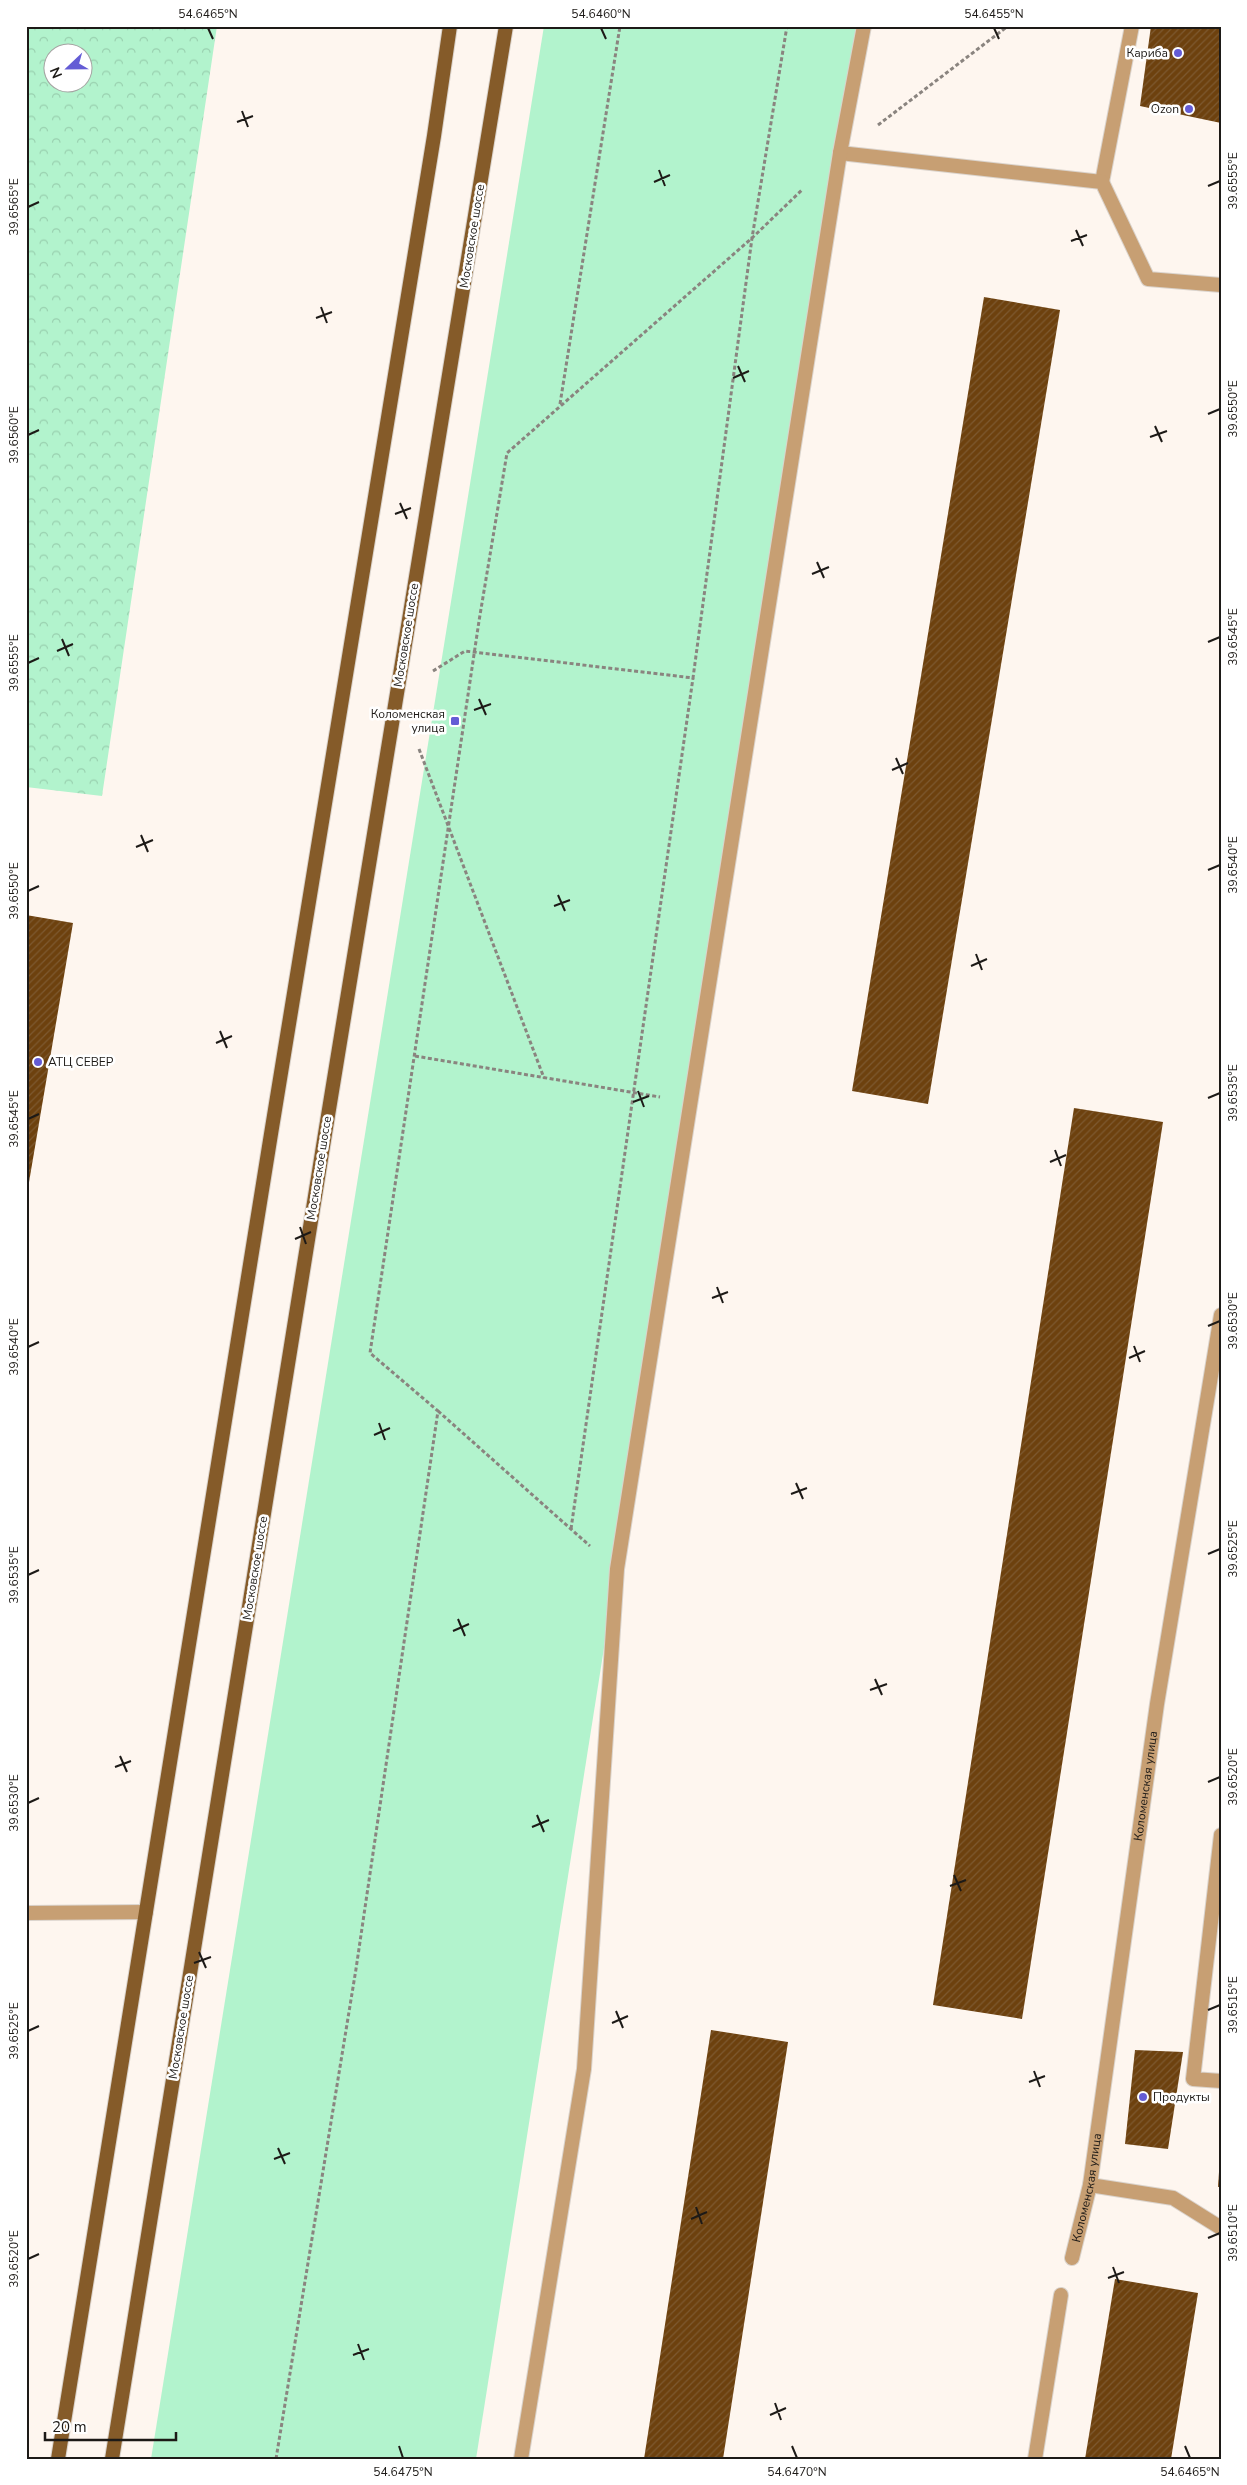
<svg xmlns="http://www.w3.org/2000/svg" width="1247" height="2485" viewBox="0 0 1247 2485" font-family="'Nunito Sans',sans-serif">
<defs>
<pattern id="forest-crowns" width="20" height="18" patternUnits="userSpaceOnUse" patternTransform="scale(1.25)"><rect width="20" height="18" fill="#b2f3cd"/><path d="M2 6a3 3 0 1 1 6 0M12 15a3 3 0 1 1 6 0" fill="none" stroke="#99d0af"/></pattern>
<pattern id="building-hatch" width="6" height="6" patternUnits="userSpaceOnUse" patternTransform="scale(1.25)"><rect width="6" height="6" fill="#6d410e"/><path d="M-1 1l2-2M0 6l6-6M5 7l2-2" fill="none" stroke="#7d5930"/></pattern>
</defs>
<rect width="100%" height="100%" fill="#fef6ef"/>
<path fill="#b2f3cd" d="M 544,26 L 860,26 L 476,2459 L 151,2459 Z"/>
<path fill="url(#forest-crowns)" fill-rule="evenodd" d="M 26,26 L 217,26 L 102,796 L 26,787 ZM 52,52 L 82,52 L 82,82 L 52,82 Z"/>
<g fill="url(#building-hatch)">
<path d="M 1151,26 L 1221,26 L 1221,123 L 1140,106 Z"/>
<path d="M 984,297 L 1060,310 L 928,1104 L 852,1091 Z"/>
<path d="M 26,915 L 73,923 L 27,1194 L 26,1194 Z"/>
<path d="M 1074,1108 L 1163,1122 L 1022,2019 L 933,2005 Z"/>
<path d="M 711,2030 L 788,2042 L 723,2459 L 644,2459 Z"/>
<path d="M 1135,2050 L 1183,2052 L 1168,2149 L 1125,2144 Z"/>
<path d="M 1219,2172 L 1221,2172 L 1221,2187 L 1218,2187 Z"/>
<path d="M 1115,2279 L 1198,2293 L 1171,2459 L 1085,2459 Z"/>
</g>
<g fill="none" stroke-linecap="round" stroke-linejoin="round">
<g stroke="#dad3cc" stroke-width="16">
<g id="service">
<path d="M 1102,182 L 1132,26"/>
<path d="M 1221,1835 L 1193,2079 L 1221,2081"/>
<path d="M 26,1913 L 146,1912"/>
<path d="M 1035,2459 L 1061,2295"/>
</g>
</g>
<g stroke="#dad3cc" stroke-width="16">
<g id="minor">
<path d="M 840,153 L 1102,182 L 1148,279 L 1221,285"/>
<path d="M 1090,2185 L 1173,2198 L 1221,2228"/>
<path id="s1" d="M 1072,2258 L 1090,2185 L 1157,1704 L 1221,1315"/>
<path d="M 521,2459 L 584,2069 L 617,1569 L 840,153 L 864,26"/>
</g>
</g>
<g stroke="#dad3cc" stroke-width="16">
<g id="primary">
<path d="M 58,2459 L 271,1134 L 434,136 L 450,26"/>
<path d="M 112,2459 L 325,1134 L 506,26"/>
</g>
</g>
<g stroke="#8a847f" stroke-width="3" stroke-dasharray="4 2.5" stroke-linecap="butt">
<path d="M 878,125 L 1008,26"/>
<path d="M 560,404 L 620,26"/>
<path d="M 433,671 L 465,651 L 693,678 L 752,238 L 787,26"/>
<path d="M 419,749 L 544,1078"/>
<path d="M 415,1056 L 660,1097"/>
<path d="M 438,1411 L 590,1546"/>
<path d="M 571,1529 L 693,678"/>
<path d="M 276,2459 L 356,1969 L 438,1411 L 370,1353 L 479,621 L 507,453 L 752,238 L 803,189"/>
</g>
<use href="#service" stroke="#c79f73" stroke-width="14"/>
<use href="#minor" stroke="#c79f73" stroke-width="14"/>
<use href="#primary" stroke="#855b29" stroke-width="14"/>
</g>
<path fill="none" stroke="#1d1a17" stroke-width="2" d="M 208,28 L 213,39M 601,28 L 606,39M 994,28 L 999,39M 242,111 L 248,127M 237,122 L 253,116M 659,170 L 665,186M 654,182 L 670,175M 1208,186 L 1220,181M 28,207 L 39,202M 1076,230 L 1083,246M 1071,241 L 1087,235M 321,307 L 327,323M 316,318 L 332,312M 738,366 L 745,382M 733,378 L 749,371M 1208,414 L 1220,409M 1155,426 L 1162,442M 28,435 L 39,430M 1150,437 L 1167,431M 400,503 L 407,519M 395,514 L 411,508M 817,562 L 824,578M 812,574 L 829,567M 62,639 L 69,656M 1208,642 L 1220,637M 57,651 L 73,644M 28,663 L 39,658M 479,699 L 486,715M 474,710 L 491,704M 896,758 L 903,774M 892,770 L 908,763M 141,835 L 148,852M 136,847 L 153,840M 1208,870 L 1220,865M 28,891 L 39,886M 558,895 L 565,911M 554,906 L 570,900M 976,954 L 982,970M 971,966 L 987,959M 220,1031 L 227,1048M 216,1043 L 232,1036M 638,1091 L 644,1107M 1208,1098 L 1220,1093M 633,1102 L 649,1096M 28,1119 L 39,1114M 1055,1150 L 1061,1166M 1050,1162 L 1066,1155M 300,1227 L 306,1244M 295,1239 L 311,1232M 717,1287 L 723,1303M 712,1298 L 728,1292M 1208,1326 L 1220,1321M 1134,1346 L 1140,1362M 28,1347 L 39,1342M 1129,1358 L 1145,1351M 379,1423 L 385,1440M 374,1435 L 390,1428M 796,1483 L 803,1499M 791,1494 L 807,1488M 1208,1554 L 1220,1549M 28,1575 L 39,1570M 458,1619 L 465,1636M 453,1631 L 469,1624M 875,1679 L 882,1695M 870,1690 L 887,1684M 120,1756 L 127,1772M 115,1767 L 131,1761M 1208,1782 L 1220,1777M 28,1803 L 39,1798M 537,1815 L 544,1832M 532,1827 L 549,1820M 954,1875 L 961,1891M 950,1886 L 966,1880M 199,1952 L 206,1968M 194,1963 L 211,1957M 1208,2010 L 1220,2005M 616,2011 L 623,2028M 612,2023 L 628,2016M 28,2031 L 39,2026M 1034,2071 L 1040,2087M 1029,2082 L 1045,2076M 278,2148 L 285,2164M 274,2159 L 290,2153M 696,2207 L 702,2224M 691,2219 L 707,2212M 1208,2238 L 1220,2233M 28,2259 L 39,2254M 1113,2267 L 1119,2283M 1108,2278 L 1124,2272M 358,2344 L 364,2360M 353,2355 L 369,2349M 775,2403 L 781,2420M 770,2415 L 786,2408M 399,2446 L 403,2458M 792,2446 L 797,2458M 1185,2446 L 1190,2458"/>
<g fill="#645cd5" stroke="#fff" stroke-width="2">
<circle cx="1178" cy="53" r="5"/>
<circle cx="1189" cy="109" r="5"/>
<rect x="450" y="716" width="10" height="10" rx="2.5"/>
<circle cx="38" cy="1062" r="5"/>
<circle cx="1143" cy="2097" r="5"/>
</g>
<g text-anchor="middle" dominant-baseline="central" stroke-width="5" stroke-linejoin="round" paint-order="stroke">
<g font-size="12" fill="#1d1a17" stroke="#fff" text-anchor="end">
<text x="1168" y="53">Кариба</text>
<text x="1179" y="109">Ozon</text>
<text x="445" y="714">Коломенская<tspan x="445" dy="14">улица</tspan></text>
<text x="48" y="1062" text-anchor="start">АТЦ СЕВЕР</text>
<text x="1153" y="2097" text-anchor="start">Продукты</text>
</g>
<g font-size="12" fill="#1d1a17" stroke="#fff">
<text transform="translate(472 236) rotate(-81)">Московское шоссе</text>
<text transform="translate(406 635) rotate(-81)">Московское шоссе</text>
<text transform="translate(319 1168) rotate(-81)">Московское шоссе</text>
<text transform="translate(255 1568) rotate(-81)">Московское шоссе</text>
<text stroke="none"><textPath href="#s1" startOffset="478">Коломенская улица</textPath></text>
<text transform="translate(181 2027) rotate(-81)">Московское шоссе</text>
<text stroke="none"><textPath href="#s1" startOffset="72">Коломенская улица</textPath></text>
</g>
</g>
<rect width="1247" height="2485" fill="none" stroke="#ffffff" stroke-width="55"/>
<g transform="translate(68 68) rotate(248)"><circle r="24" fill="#ffffff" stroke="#a5a3a2"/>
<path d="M0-4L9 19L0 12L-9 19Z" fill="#645cd5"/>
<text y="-8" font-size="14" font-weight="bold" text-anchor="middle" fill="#1d1a17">N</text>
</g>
<path d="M45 2432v8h131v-8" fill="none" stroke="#1d1a17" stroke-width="2.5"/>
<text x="52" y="2432" font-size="15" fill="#1d1a17" stroke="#ffffff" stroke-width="4" paint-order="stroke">20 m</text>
<rect x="28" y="28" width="1192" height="2430" fill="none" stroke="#1d1a17" stroke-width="2"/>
<g font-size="12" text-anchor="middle" fill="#1d1a17">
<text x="208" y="18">54.6465°N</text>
<text x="601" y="18">54.6460°N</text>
<text x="994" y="18">54.6455°N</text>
<text transform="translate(1233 181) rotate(-90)" y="4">39.6555°E</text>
<text transform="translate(14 207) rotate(-90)" y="4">39.6565°E</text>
<text transform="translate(1233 409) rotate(-90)" y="4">39.6550°E</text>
<text transform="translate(14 435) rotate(-90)" y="4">39.6560°E</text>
<text transform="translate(1233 637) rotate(-90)" y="4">39.6545°E</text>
<text transform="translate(14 663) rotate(-90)" y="4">39.6555°E</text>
<text transform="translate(1233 865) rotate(-90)" y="4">39.6540°E</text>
<text transform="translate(14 891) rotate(-90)" y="4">39.6550°E</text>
<text transform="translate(1233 1093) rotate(-90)" y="4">39.6535°E</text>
<text transform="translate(14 1119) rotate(-90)" y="4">39.6545°E</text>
<text transform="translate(1233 1321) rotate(-90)" y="4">39.6530°E</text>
<text transform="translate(14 1347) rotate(-90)" y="4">39.6540°E</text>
<text transform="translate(1233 1549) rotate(-90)" y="4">39.6525°E</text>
<text transform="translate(14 1575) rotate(-90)" y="4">39.6535°E</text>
<text transform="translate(1233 1777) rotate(-90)" y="4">39.6520°E</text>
<text transform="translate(14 1803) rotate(-90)" y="4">39.6530°E</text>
<text transform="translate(1233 2005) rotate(-90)" y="4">39.6515°E</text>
<text transform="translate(14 2031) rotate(-90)" y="4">39.6525°E</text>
<text transform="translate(1233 2233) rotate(-90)" y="4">39.6510°E</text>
<text transform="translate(14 2259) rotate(-90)" y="4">39.6520°E</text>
<text x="403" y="2476">54.6475°N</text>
<text x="797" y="2476">54.6470°N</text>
<text x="1190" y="2476">54.6465°N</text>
</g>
</svg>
